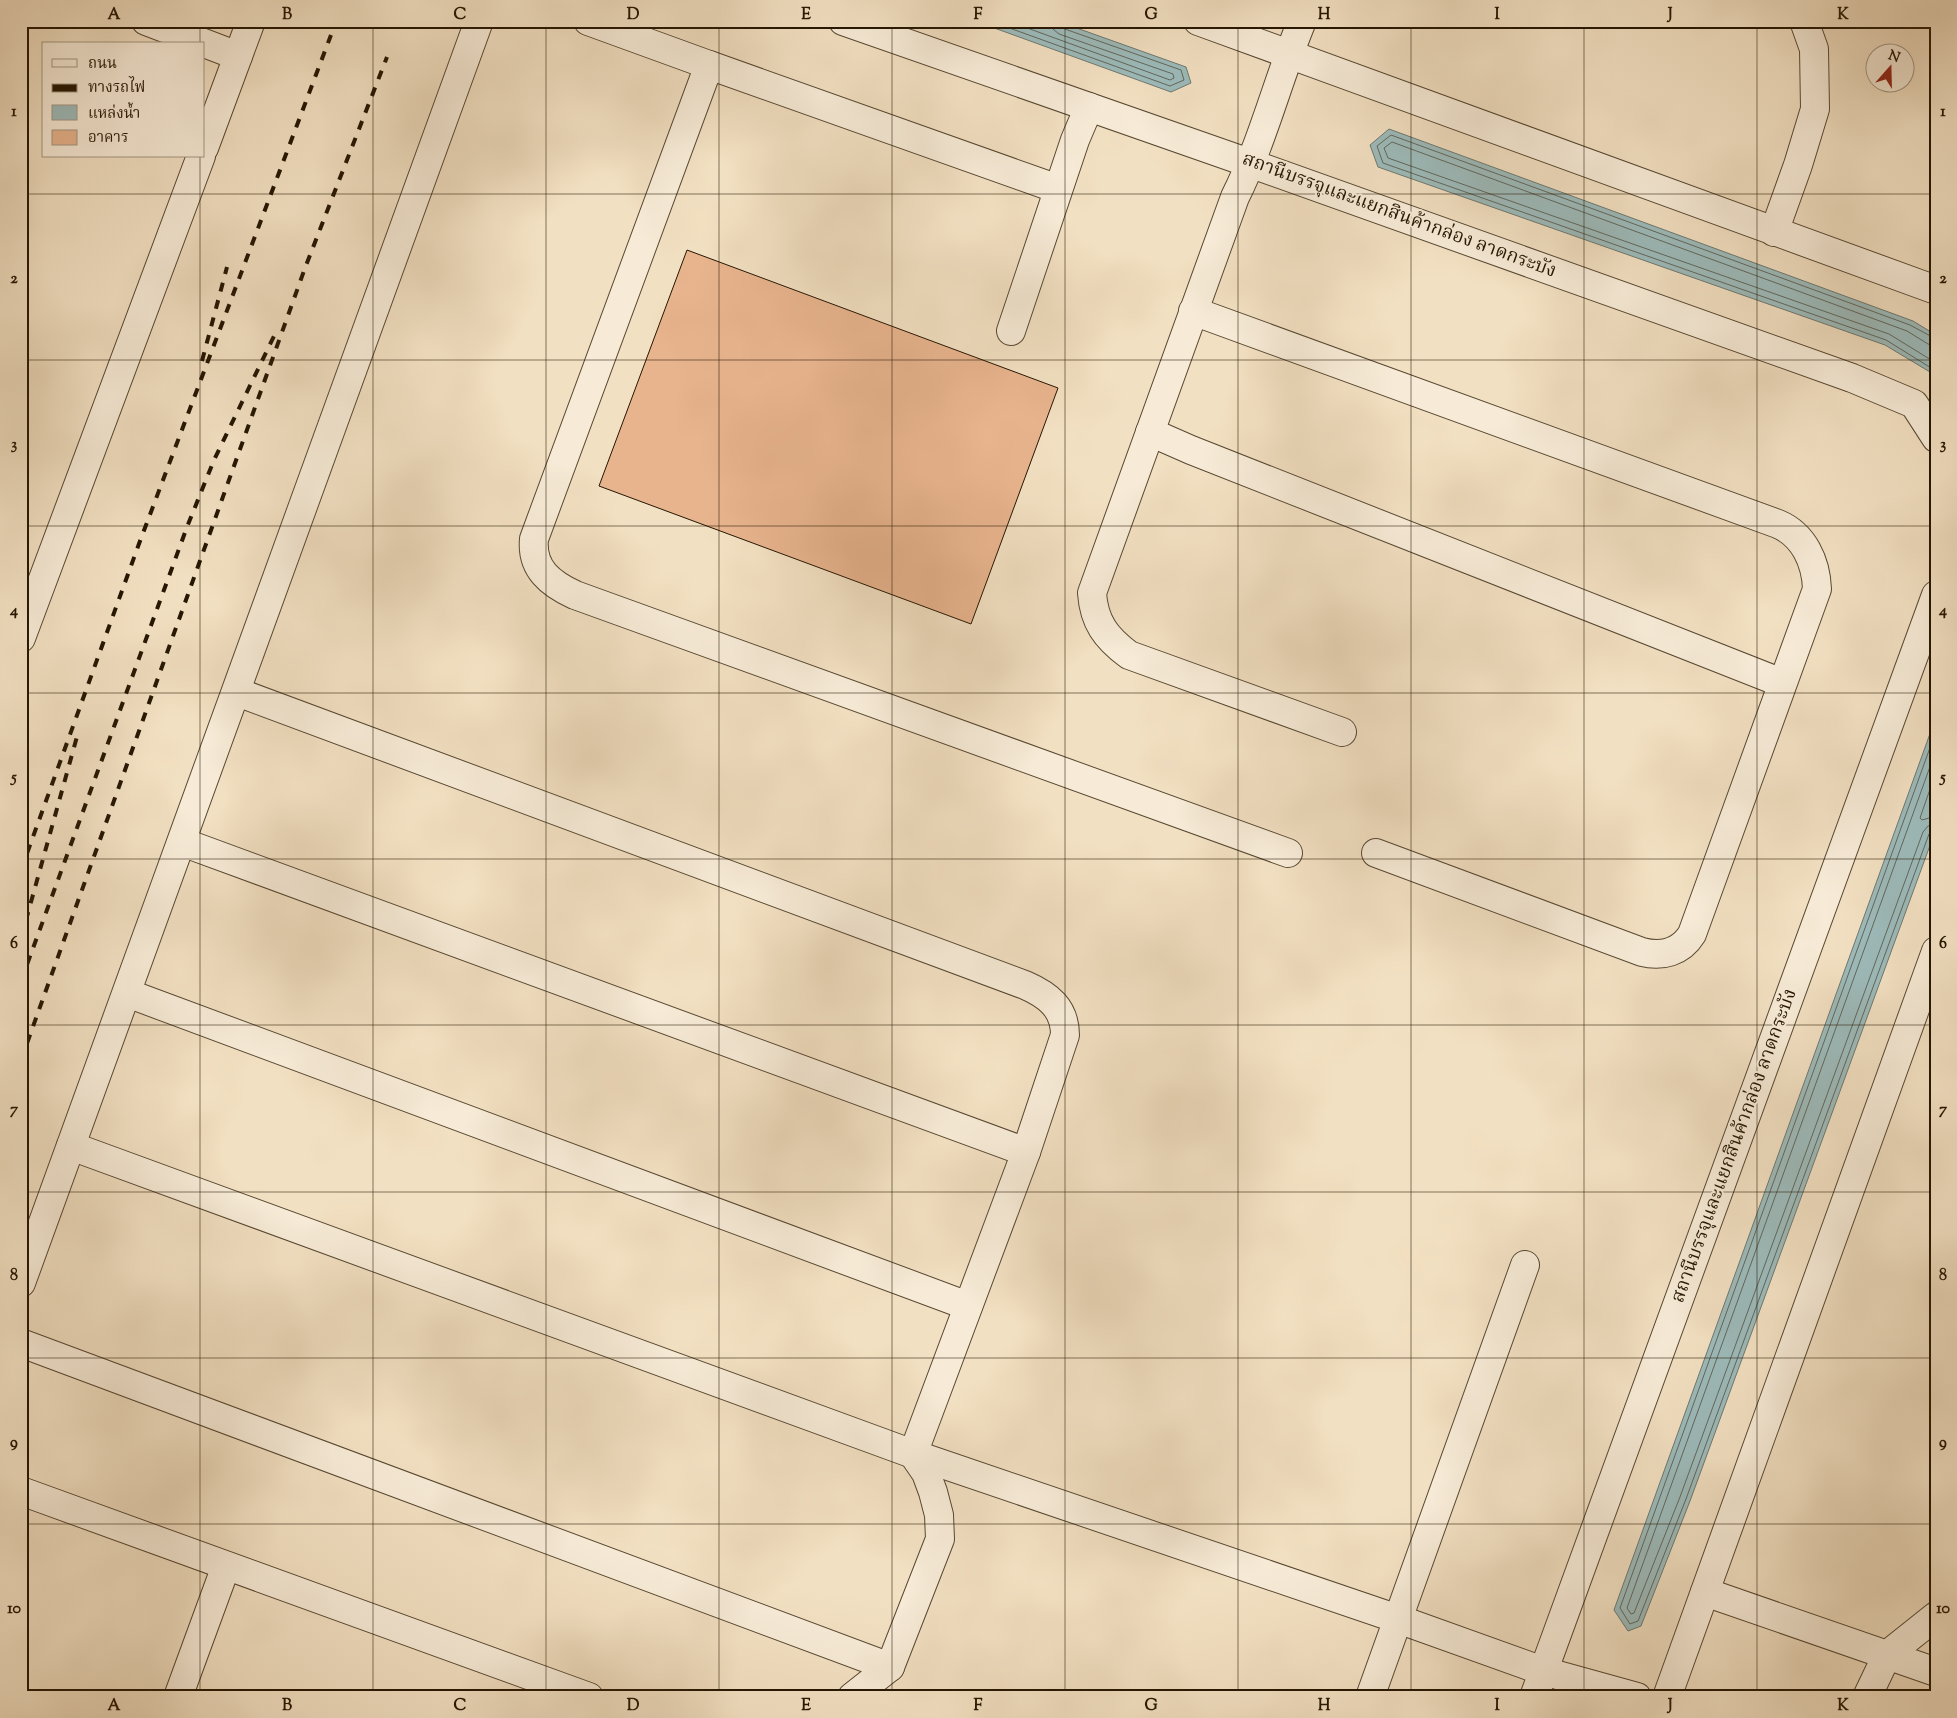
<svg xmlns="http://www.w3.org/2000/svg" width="1957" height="1718" viewBox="0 0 1957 1718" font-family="'Sorts Mill Goudy','Noto Serif Thai',serif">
<rect width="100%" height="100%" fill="#f2e0c2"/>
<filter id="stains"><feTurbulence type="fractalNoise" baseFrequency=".004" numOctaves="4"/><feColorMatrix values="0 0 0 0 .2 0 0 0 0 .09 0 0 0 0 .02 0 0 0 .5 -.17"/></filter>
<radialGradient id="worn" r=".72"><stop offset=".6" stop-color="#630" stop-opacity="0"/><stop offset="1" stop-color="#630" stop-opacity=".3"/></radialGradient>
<g fill="#9dbbbb" stroke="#6d7971">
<path d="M 975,21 L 1057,21 L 1186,67 L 1191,83 L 1171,92 Z"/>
<path d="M 1389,129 L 1913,321 L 1936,335 L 1936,379 L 1930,372 L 1885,345 L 1378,167 L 1370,145 Z"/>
<path d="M 1936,717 L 1936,829 L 1690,1501 L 1641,1626 L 1628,1631 L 1614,1610 Z"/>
</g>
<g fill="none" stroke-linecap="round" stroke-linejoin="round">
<g stroke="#61685e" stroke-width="1">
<path d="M 990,21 L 1170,86 L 1184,80 L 1181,70 L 1062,28 L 1058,21"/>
<path d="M 1008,21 L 1170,80 L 1174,78 L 1173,74 L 1059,34 L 1053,29 L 1052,21"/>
<path d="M 1936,339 L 1910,325 L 1391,135 L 1377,146 L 1383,163 L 1886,340 L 1936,371"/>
<path d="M 1936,346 L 1928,344 L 1907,331 L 1392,142 L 1384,148 L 1388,158 L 1889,334 L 1936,363"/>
<path d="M 1936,731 L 1620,1608 L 1630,1624 L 1638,1621 L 1686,1499 L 1929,834 L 1936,830"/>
<path d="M 1936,750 L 1627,1608 L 1631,1614 L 1634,1613 L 1680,1497 L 1923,832 L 1928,826 L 1936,824"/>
<path d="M 1936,772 L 1920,818 L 1922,820 L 1936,816"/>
</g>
</g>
<path fill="#e8b48e" stroke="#251602" d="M 687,250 L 1058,388 L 971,624 L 599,486 Z"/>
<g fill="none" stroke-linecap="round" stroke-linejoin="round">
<g stroke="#584832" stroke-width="30">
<g id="minor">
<path d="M 146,21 L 238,56"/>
<path d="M 588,21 L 709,65"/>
<path d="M 843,21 L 1252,164 L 1852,378 L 1914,404 L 1936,438"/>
<path d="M 1198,21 L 1936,290"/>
<path d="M 1302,21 C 1278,79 1263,141 1235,197 L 1092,593 C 1094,622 1106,638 1129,655 L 1342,732"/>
<path d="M 204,148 L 251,21"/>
<path d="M 1058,189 L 709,65 L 534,539 C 531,569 551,584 575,595 L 1288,853"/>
<path d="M 1774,232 L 1798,165 L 1815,109 L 1814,49 L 1804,21"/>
<path d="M 1193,311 L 1778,524 C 1804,535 1816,562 1817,589 L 1692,934 C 1681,952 1662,957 1642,952 L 1376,853"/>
<path d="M 1011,331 L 1075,140 L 1089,107"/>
<path d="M 1150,432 L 1191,450 L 1782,683"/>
<path d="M 21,638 L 201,156"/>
<path d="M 237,692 L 1025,985 C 1048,995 1065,1008 1065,1035 L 1026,1152 L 913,1454 L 926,1473 L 933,1492 L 939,1515 L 940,1539 L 890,1667 L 852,1697"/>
<path d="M 182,842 L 1026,1152"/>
<path d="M 127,993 L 968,1306"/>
<path d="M 71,1146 L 913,1454 L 1398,1619 L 1543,1671 L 1637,1697"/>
<path d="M 21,1283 L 479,21"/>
<path d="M 21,1343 L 890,1667"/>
<path d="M 21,1491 L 589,1697"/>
<path d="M 1705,1592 L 1936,1672"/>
<path d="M 178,1697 L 226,1566"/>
<path d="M 1370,1697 L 1525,1265"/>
<path d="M 1534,1697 L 1936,595"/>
<path d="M 1667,1697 L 1936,951"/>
<path d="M 1867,1697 L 1887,1655 L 1936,1616"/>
</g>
</g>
<use href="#minor" stroke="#f7ebd7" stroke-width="28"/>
<g stroke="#251602" stroke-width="4" stroke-dasharray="9 9" stroke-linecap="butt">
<path d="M 202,361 L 227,267"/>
<path d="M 21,870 L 140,541 L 331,35"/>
<path d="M 21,938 L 78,733"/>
<path d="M 21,981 L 187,527 L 214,460 L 276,332"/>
<path d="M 21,1060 L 305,268 L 387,57"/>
</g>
</g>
<path fill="none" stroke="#251602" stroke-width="1" stroke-opacity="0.55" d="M 200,21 L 200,44M 373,21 L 373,1697M 546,21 L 546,1697M 719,21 L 719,1697M 892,21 L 892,1697M 1065,21 L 1065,1697M 1238,21 L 1238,1697M 1411,21 L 1411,1697M 1584,21 L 1584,1697M 1757,21 L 1757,1697M 200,156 L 200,1697M 21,194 L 1936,194M 21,360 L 1936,360M 21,526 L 1936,526M 21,693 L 1936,693M 21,859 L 1936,859M 21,1025 L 1936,1025M 21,1192 L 1936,1192M 21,1358 L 1936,1358M 21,1524 L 1936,1524"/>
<g text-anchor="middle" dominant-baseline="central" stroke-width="4" stroke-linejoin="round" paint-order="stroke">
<g font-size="19" fill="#251602" stroke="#f7ebd7">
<text transform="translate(1399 216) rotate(20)">สถานีบรรจุและแยกสินค้ากล่อง ลาดกระบัง</text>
<text transform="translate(1735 1146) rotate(-70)">สถานีบรรจุและแยกสินค้ากล่อง ลาดกระบัง</text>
</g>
</g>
<rect width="1957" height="1718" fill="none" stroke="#f2e0c2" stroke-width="55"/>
<rect x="42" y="42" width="162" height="115" fill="#f7ebd7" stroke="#a39682"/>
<rect x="52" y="59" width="25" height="8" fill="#f7ebd7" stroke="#a39682"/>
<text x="88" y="68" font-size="15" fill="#251602">ถนน</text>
<rect x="52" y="84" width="25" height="8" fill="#251602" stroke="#a39682"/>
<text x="88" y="92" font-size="15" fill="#251602">ทางรถไฟ</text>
<rect x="52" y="105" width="25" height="15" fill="#9dbbbb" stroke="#a39682"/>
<text x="88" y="118" font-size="15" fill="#251602">แหล่งน้ำ</text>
<rect x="52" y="130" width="25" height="15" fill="#e8b48e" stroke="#a39682"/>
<text x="88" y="142" font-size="15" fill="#251602">อาคาร</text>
<g transform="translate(1890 68) rotate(20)"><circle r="24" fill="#f7ebd7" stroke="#a39682"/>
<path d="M0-4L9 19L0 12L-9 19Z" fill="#8f2418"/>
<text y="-8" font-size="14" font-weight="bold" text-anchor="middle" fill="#251602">N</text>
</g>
<rect x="28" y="28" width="1902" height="1662" fill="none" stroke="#251602" stroke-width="2"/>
<g font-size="16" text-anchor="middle" font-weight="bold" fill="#251602">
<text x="114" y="19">A</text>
<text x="287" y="19">B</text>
<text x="460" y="19">C</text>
<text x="633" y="19">D</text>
<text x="806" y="19">E</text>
<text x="978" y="19">F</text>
<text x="1151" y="19">G</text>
<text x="1324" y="19">H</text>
<text x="1497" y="19">I</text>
<text x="1670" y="19">J</text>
<text x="1843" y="19">K</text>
<text x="14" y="116">1</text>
<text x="1943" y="116">1</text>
<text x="14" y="283">2</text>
<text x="1943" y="283">2</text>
<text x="14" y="449">3</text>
<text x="1943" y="449">3</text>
<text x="14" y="615">4</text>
<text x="1943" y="615">4</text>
<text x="14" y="782">5</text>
<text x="1943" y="782">5</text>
<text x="14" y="948">6</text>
<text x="1943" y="948">6</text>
<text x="14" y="1114">7</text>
<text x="1943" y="1114">7</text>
<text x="14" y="1280">8</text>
<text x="1943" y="1280">8</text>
<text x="14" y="1447">9</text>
<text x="1943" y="1447">9</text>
<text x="14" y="1613">10</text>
<text x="1943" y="1613">10</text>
<text x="114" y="1710">A</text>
<text x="287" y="1710">B</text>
<text x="460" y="1710">C</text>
<text x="633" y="1710">D</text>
<text x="806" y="1710">E</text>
<text x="978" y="1710">F</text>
<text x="1151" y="1710">G</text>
<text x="1324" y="1710">H</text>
<text x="1497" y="1710">I</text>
<text x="1670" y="1710">J</text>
<text x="1843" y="1710">K</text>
</g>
<rect width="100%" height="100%" filter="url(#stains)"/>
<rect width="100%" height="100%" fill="url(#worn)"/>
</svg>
